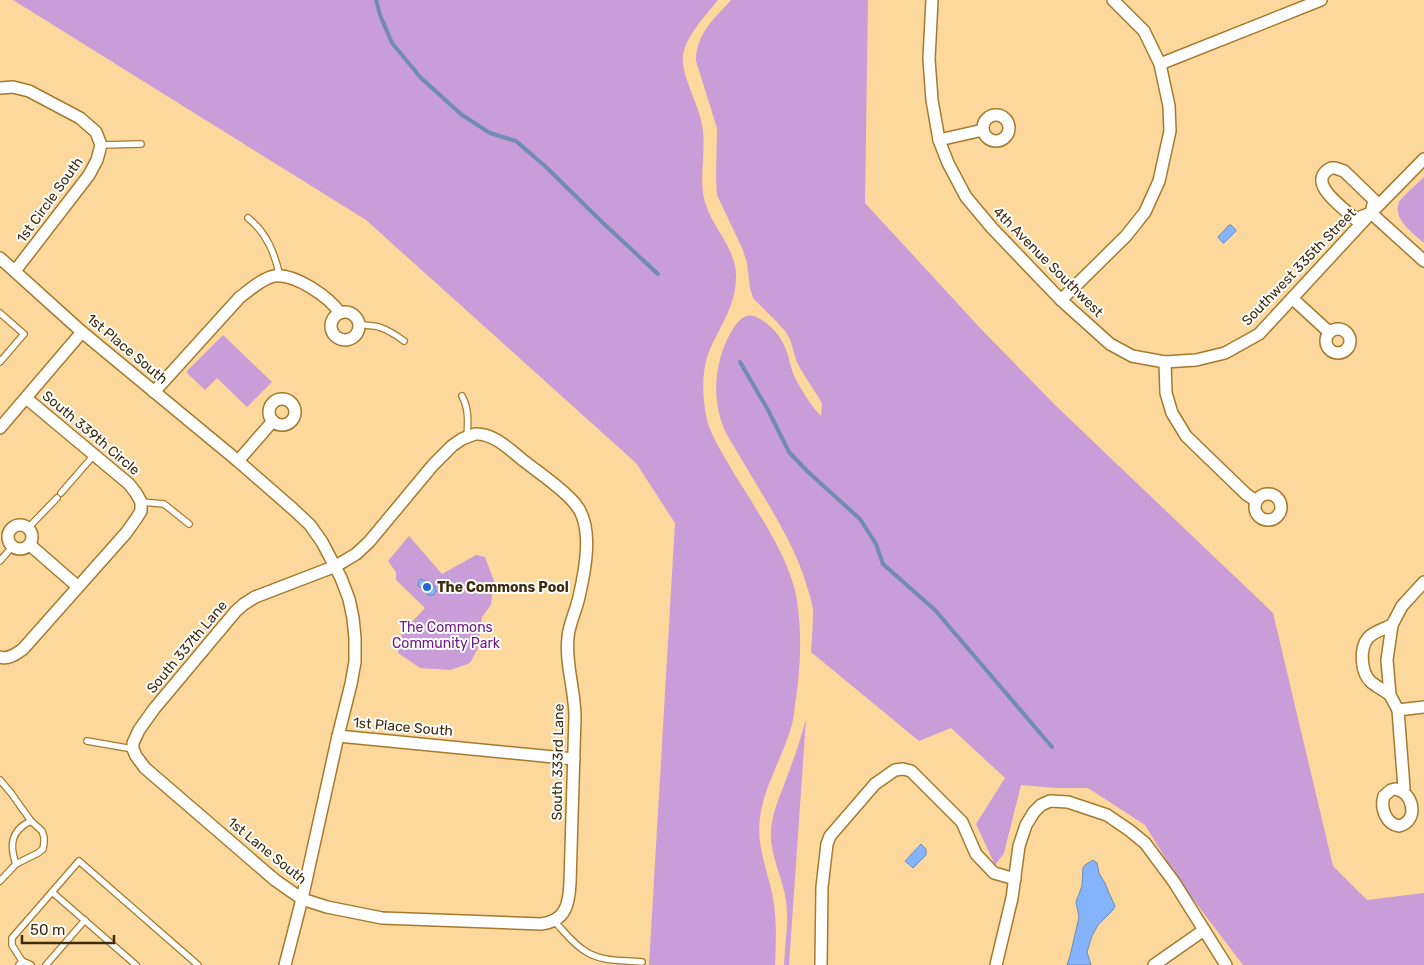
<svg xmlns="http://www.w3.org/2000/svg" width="1424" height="965" viewBox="0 0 1424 965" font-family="Rubik,sans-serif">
<rect width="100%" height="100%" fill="#fdd89d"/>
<g fill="#c99dd7">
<path d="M 13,0 L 718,0 C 706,15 685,37 683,56 C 682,68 687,80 691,91 C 695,102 700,114 702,125 C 707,150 698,178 705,202 C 712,228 737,249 736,277 C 736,304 721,325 710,349 C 701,371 702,397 707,420 C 712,438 723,454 732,470 C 756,510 794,562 798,608 C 802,640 800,674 795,705 C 794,714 793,723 790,731 C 781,760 764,787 760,818 C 756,846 768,871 773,898 C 777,920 776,943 775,965 L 649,965 L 675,523 L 636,463 L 366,220 Z"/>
<path d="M 731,0 L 868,0 L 865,203 L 982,330 L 1055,405 L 1273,613 L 1333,866 L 1367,900 L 1424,893 L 1424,965 L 1243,965 L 1180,882 L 1145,825 L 1088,788 L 1056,788 L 1021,785 L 1004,853 L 995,865 L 976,824 L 1005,778 L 951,728 L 919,741 L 811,652 C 812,638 813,624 813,610 C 812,600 806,584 803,574 C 789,535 763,496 742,460 C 735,447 725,435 721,420 C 711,390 717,352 735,326 C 742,316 750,312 760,319 C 771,325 780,335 785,347 C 789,356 790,366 794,376 C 801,389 811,406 821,416 L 822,403 L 801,370 L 796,360 L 790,339 L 785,331 L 774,319 L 753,298 L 750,288 L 747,263 L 743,250 L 717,195 L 716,178 L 717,128 L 696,61 C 696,34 714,19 731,0 Z"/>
<path d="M 1424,177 L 1424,243 C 1414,234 1392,219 1399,202 C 1402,197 1419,182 1424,177 Z"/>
<path d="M 223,335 L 272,382 L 247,407 L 217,378 L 205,390 L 186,372 Z"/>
<path d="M 409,536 L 442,574 L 476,555 L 485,557 L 494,581 L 491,605 L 482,617 L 478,648 L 470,663 L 451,670 L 420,668 L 398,653 L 402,632 L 425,608 L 396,580 L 396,572 L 388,561 Z"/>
<path d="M 806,719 L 789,965 L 784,965 C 785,944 789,921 786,900 C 782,876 769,853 771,829 C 773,809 782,792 788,774 C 795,756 801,738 806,719 Z"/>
</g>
<g fill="#85b4fc" stroke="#708bb4">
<path d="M 1229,225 L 1231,225 L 1236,230 L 1236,231 L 1224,243 L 1223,243 L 1218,237 Z"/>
<path d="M 421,579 C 428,581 435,583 436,591 L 434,595 L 428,595 L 425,590 L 418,586 L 419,580 Z"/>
<path d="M 921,844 L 926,849 L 926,855 L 913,868 L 905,861 Z"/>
<path d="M 1093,860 L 1097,863 L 1099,873 L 1105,883 L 1109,893 L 1115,906 L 1113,910 L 1098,925 L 1092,936 L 1087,952 L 1091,965 L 1067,965 L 1070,956 L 1079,917 L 1076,902 L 1082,886 L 1083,868 L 1085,865 Z"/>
</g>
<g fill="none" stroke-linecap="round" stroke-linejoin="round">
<g stroke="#708bb4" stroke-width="4">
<path d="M 376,0 L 380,15 L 392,43 L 421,78 L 462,115 L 490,133 L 516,141 L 545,166 L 602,222 L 658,274"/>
<path d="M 740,362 L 768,410 L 789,452 L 807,471 L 860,519 L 876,544 L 883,564 L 935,610 L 1052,747"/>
</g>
<g stroke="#a57a2c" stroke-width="8">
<g id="service">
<path d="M 101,145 L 141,144"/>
<path d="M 248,218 C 267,233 275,254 280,277"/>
<path d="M 0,313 L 24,334 L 0,362"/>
<path d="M 359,324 C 365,326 372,325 379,327 C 388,330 396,335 404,341"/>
<path d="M 462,396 C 469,409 468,422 467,437"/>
<path d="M 61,493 L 94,455"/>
<path d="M 141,502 L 164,504 L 189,524"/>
<path d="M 28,528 L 57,498"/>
<path d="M 0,561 L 12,547"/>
<path d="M 87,741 L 133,749"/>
<path d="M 0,780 L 11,793 L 31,821 L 42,831 L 44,837 L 44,843 L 43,849 L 38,853 L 16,864 L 0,881"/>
<path d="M 16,864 C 9,845 11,830 31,821"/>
<path d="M 52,892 L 136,965"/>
<path d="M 554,921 C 564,931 573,944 585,951 C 601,962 623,960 642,962"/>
<path d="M 22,961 L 31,965"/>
<path d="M 19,965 L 22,961 L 12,945 L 12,938 L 79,861 L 198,965"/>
<path d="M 46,965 L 85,920"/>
</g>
</g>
<g stroke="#a57a2c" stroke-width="14">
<g id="minor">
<path d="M 932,0 L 929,59 L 932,100 L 939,140 L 948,163 L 966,197 L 992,228 L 1061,300 L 1110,344 L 1132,356 L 1165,362 L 1196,360 L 1225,353 L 1259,334 L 1371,213 L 1424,159"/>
<path d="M 1160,64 L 1321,0"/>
<path d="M 0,88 L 13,87 L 29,91 L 80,118 L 96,132 L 101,145 L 97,160 L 89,175 L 15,271"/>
<circle cx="996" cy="128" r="13"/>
<path d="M 939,140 L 983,130"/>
<path d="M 1331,168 L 1335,168 L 1344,171 L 1374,200 L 1371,213 L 1355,219 C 1344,208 1304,182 1331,168 Z"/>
<path d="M 1371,213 L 1424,261"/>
<path d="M 0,258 L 82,332 L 238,461 L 293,509 L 310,525 L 322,542 L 341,578 L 349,599 L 353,618 L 355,638 L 355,662 L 351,684 L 338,736 L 302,899 L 285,965"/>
<path d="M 1293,299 L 1329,332"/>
<path d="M 1061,300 L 1126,236 L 1145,212 L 1159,181 L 1170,131 L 1169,106 L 1160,64 L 1144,31 L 1113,0"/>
<circle cx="345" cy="326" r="14"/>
<circle cx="1338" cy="341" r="12"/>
<path d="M 1165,362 L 1166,393 L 1172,413 L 1186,436 L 1246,494 L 1256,501"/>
<path d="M 154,392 L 240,297 C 250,290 261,279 274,276 C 295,273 329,297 340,313"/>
<circle cx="282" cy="412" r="13"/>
<path d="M 0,428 L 82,332"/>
<path d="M 475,434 C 494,433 510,450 524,461 C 539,473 565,490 576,505 C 594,527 585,571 579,597 C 576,611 569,624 568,637 C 565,664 575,690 575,717 L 570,883 C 569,904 566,921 541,924 L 382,918 L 327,907 L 302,899 L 275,880 L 145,768 L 136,756 L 133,749 L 133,743 L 139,730 L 154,709 L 236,611 L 244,604 L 255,597 L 336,566 L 356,554 L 369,542 L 433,465 L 452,446 L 462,439 Z"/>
<path d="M 238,461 L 273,421"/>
<circle cx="1268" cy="507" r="13"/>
<circle cx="20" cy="537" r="12"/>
<path d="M 30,545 L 77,586"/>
<path d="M 0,657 C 8,660 16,654 23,649 L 126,533 L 136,519 L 141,511 L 141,502 L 136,493 L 129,484 L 26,398"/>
<path d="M 1390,695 C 1384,690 1377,687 1371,682 C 1361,673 1359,649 1368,638 C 1373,632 1384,629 1392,625"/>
<path d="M 1398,710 L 1424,707"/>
<path d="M 338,736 L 574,759"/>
<path d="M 1395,789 C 1413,791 1420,821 1399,826 C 1386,824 1380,808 1384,796 L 1391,790 Z"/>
<path d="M 1403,791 L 1404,788 L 1398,710 L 1390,695 L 1387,660 L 1392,625 L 1402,606 L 1424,582"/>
<path d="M 821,965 L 822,887 L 827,844 L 830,836 L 875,784 L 895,770 L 903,769 L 911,771 L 962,822 L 976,854 L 994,873 L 1015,879"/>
<path d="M 996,965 L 1012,898 L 1019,846 L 1026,825 L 1034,812 L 1041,805 L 1050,801 L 1068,802 L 1107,815 L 1129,830 L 1145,843 L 1174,882 L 1226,965"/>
<path d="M 1154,965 L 1204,930"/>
</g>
</g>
<use href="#service" stroke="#fff" stroke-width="5.5"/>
<use href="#minor" stroke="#fff" stroke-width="11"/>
</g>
<circle fill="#1e6ad5" stroke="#fff" stroke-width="2" cx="427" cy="587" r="5"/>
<g text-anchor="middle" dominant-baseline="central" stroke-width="4" stroke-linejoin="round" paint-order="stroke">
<g font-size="14" fill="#3e2b0b" stroke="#fff">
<text transform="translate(50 200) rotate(-54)">1st Circle South</text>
<text transform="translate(1048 262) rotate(45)">4th Avenue Southwest</text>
<text transform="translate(1299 267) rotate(-46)">Southwest 335th Street</text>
<text transform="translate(127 349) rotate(40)">1st Place South</text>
<text transform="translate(91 433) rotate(40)">South 339th Circle</text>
<text transform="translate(187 647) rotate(-50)">South 337th Lane</text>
<text transform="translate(403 727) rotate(5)">1st Place South</text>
<text transform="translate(558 762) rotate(-89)">South 333rd Lane</text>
<text transform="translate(267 851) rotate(39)">1st Lane South</text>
</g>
<g font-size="14" font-weight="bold" fill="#3e2b0b" stroke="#fff" text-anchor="start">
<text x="437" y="587">The Commons Pool</text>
</g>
<g font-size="14" fill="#711b86" stroke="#fff">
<text x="446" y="627">The Commons<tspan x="446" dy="16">Community Park</tspan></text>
</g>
</g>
<path d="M22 935v8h92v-8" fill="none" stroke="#3e2b0b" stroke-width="2.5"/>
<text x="30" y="935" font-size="15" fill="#3e2b0b" stroke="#ffffff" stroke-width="4" paint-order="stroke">50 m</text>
</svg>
